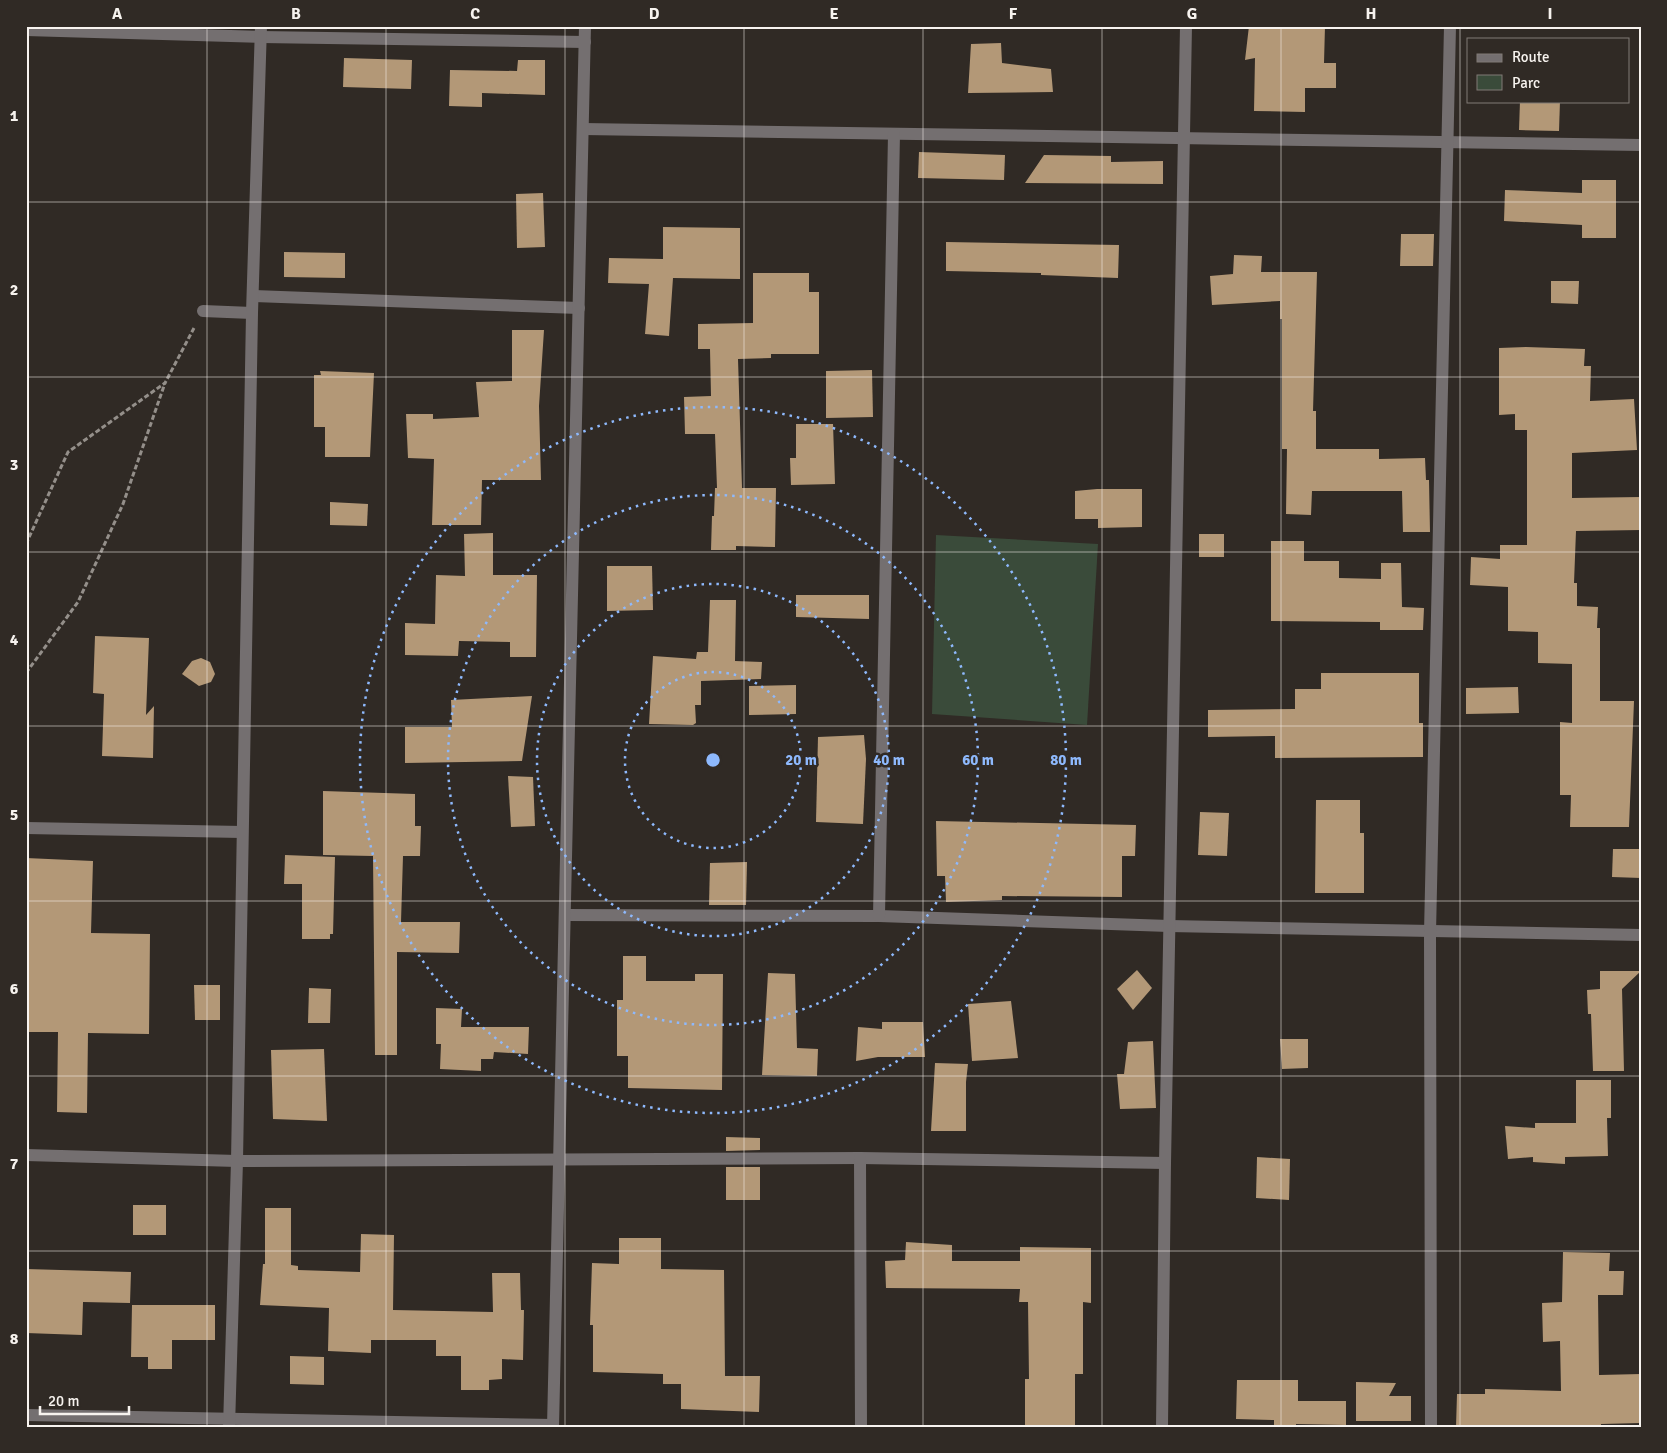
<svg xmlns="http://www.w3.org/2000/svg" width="1667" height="1453" viewBox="0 0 1667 1453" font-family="Signika,sans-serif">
<rect width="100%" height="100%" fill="#302a25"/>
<path fill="#3a4b3a" d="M 936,535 L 1098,544 L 1087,725 L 932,714 Z"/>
<g fill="#b39877">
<path d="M 1249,26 L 1325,26 L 1324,63 L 1336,63 L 1336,88 L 1305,88 L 1305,112 L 1254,111 L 1255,58 L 1245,60 Z"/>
<path d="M 1001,43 L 1002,63 L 1051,69 L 1053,92 L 968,93 L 971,44 Z"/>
<path d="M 344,58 L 412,60 L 411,89 L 343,87 Z"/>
<path d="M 518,60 L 545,60 L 545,95 L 482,93 L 482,107 L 449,106 L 450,70 L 517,71 Z"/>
<path d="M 1520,101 L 1560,101 L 1559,131 L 1519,130 Z"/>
<path d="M 919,152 L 1005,155 L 1004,180 L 918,178 Z"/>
<path d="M 1044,155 L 1111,156 L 1111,162 L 1163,161 L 1163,184 L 1025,183 Z"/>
<path d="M 1582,180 L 1616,180 L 1616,238 L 1582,238 L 1582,225 L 1504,221 L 1505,190 L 1582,193 Z"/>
<path d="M 543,193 L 545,247 L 517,248 L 516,194 Z"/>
<path d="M 663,227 L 740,228 L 740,279 L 673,278 L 669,336 L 645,334 L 649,284 L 608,283 L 609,258 L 663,259 Z"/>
<path d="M 1401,234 L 1434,234 L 1433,266 L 1400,266 Z"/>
<path d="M 946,242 L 1119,245 L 1118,278 L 1041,275 L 1041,273 L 946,271 Z"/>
<path d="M 284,252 L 345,253 L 345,278 L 284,277 Z"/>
<path d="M 1234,255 L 1262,256 L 1261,272 L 1317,272 L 1313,411 L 1316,411 L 1316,449 L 1379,449 L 1379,459 L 1425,458 L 1426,480 L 1429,480 L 1430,532 L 1403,532 L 1402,491 L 1312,491 L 1311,515 L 1286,514 L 1287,449 L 1282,449 L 1282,319 L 1280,319 L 1280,301 L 1212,305 L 1210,276 L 1233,274 Z"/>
<path d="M 753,273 L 809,273 L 809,292 L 819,292 L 819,354 L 771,354 L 771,358 L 738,359 L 742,488 L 776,488 L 775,547 L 736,546 L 736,550 L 711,550 L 712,516 L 714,516 L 715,488 L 717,488 L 715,434 L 685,434 L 684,397 L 711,396 L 710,349 L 698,349 L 698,324 L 753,323 Z"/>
<path d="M 1551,281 L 1579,281 L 1578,304 L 1551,303 Z"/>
<path d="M 512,330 L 544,330 L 539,406 L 541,480 L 482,480 L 481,525 L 432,525 L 434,459 L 408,458 L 406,414 L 433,414 L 433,419 L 479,417 L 476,382 L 512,381 Z"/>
<path d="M 1526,347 L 1585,349 L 1584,366 L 1591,366 L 1590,401 L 1634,399 L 1637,450 L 1572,453 L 1572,498 L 1641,497 L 1641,530 L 1576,531 L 1574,583 L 1577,583 L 1577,606 L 1598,607 L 1597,628 L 1600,628 L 1600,701 L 1634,701 L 1629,827 L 1570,827 L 1571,795 L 1560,795 L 1560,722 L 1572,723 L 1572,664 L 1538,663 L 1538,632 L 1508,631 L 1508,587 L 1470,585 L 1471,557 L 1500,559 L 1500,545 L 1527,545 L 1527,430 L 1515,430 L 1515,414 L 1499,415 L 1499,348 Z"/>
<path d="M 872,370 L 873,417 L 826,418 L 826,371 Z"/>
<path d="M 320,371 L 374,373 L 370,457 L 325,457 L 325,427 L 314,427 L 314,375 L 321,375 Z"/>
<path d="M 796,424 L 833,424 L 835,484 L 791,485 L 790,458 L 796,458 Z"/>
<path d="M 1097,489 L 1142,489 L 1142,527 L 1098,528 L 1098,519 L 1075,519 L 1075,491 Z"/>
<path d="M 330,502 L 368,504 L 367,526 L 330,525 Z"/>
<path d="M 493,533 L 493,575 L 537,575 L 536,657 L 510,657 L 510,642 L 459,641 L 458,656 L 405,655 L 405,623 L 435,624 L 436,575 L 465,576 L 464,534 Z"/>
<rect x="1199" y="534" width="25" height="23"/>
<path d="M 1271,541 L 1304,541 L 1304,561 L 1339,561 L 1339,578 L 1381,579 L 1381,563 L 1401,563 L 1402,607 L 1424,608 L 1423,630 L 1380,630 L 1380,622 L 1271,621 Z"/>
<path d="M 607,566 L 652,566 L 653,610 L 607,611 Z"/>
<path d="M 796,595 L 869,595 L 869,619 L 796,617 Z"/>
<path d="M 710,600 L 736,600 L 735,661 L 762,662 L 761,679 L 701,681 L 701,705 L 695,705 L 696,723 L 693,725 L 649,724 L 653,656 L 696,659 L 697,652 L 708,652 Z"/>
<path d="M 95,636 L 149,638 L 146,715 L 154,706 L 153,758 L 102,756 L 104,694 L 93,693 Z"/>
<path d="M 201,658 L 210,662 L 215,674 L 211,682 L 199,686 L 182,674 L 192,661 Z"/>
<path d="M 1321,673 L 1419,673 L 1419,723 L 1423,723 L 1423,757 L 1275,758 L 1275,736 L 1208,737 L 1208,710 L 1295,709 L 1295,689 L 1321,689 Z"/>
<path d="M 796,685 L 796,714 L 749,715 L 749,686 Z"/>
<path d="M 1518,687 L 1519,713 L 1466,714 L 1466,688 Z"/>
<path d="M 532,696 L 522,761 L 405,763 L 405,727 L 452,727 L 451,700 Z"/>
<path d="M 864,735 L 866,759 L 863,824 L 816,822 L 818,737 Z"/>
<path d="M 508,776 L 533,777 L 535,826 L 511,827 Z"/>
<path d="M 323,791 L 415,794 L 415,826 L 421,826 L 420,856 L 403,856 L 401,922 L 460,922 L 459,953 L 397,952 L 397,1055 L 375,1055 L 373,856 L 323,855 Z"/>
<path d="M 1316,800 L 1360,800 L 1360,833 L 1364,833 L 1364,893 L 1315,893 Z"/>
<path d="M 1200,812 L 1229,813 L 1227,856 L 1198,855 Z"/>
<path d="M 936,821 L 1136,825 L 1135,856 L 1122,856 L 1122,897 L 1002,896 L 1002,900 L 946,902 L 945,876 L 937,876 Z"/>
<path d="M 1613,849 L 1641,849 L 1641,878 L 1612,877 Z"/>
<path d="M 285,855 L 335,857 L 333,934 L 330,934 L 330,939 L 302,939 L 302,884 L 284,884 Z"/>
<path d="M 26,858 L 93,861 L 91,933 L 150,934 L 149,1034 L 88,1033 L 87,1113 L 57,1112 L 58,1032 L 26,1032 Z"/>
<path d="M 747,862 L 746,905 L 709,905 L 710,863 Z"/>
<path d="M 623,956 L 646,956 L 646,981 L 695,981 L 695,974 L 723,974 L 722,1090 L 628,1088 L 628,1056 L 617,1056 L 617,1000 L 623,1000 Z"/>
<path d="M 1137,970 L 1152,988 L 1133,1010 L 1117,989 Z"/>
<path d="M 1600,971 L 1641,971 L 1622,989 L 1624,1071 L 1593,1071 L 1591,1014 L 1588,1014 L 1587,990 L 1600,989 Z"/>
<path d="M 768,973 L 795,974 L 797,1048 L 818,1049 L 817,1076 L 762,1075 Z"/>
<path d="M 194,985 L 220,985 L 220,1020 L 195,1020 Z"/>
<path d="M 309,988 L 331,989 L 330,1023 L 308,1023 Z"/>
<path d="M 1011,1001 L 1018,1058 L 972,1061 L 968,1004 Z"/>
<path d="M 436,1008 L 462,1009 L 461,1027 L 529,1027 L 528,1054 L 494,1052 L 493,1059 L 481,1059 L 481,1071 L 440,1069 L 441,1044 L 436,1044 Z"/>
<path d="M 882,1022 L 923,1022 L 925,1057 L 878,1057 L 856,1061 L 858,1027 L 882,1029 Z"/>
<path d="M 1280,1039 L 1308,1039 L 1308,1068 L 1282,1069 Z"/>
<path d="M 1153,1041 L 1156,1108 L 1120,1109 L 1117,1074 L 1124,1074 L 1128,1042 Z"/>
<path d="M 324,1049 L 327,1121 L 273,1119 L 271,1050 Z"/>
<path d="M 935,1063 L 968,1064 L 966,1082 L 966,1131 L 931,1131 Z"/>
<path d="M 1576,1080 L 1611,1080 L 1611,1118 L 1607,1118 L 1608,1156 L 1565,1157 L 1565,1164 L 1533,1162 L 1533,1157 L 1508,1159 L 1505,1126 L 1535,1128 L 1535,1123 L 1576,1123 Z"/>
<path d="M 726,1137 L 760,1138 L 760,1150 L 726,1151 Z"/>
<path d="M 1257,1157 L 1290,1159 L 1289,1200 L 1256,1198 Z"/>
<rect x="726" y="1167" width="34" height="33"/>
<rect x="133" y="1205" width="33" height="30"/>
<path d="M 265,1208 L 291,1208 L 291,1265 L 298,1266 L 298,1270 L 360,1272 L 361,1234 L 394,1235 L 393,1310 L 493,1312 L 492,1273 L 520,1273 L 521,1310 L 524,1310 L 523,1360 L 502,1359 L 502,1379 L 489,1380 L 489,1390 L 461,1390 L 461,1356 L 436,1356 L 436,1340 L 371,1340 L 371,1353 L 328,1351 L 329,1308 L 260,1305 L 263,1264 L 265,1264 Z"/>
<path d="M 619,1238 L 661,1238 L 661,1269 L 724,1270 L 725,1376 L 760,1376 L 759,1412 L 681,1409 L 681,1384 L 663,1384 L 663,1374 L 593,1372 L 593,1325 L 590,1325 L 592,1263 L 619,1264 Z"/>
<path d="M 906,1242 L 952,1245 L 952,1261 L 1020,1261 L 1020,1247 L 1091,1248 L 1091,1303 L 1083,1302 L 1083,1374 L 1075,1374 L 1075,1427 L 1025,1427 L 1025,1379 L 1029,1379 L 1028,1302 L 1019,1302 L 1020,1289 L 886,1288 L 885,1261 L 905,1260 Z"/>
<path d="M 1563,1252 L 1610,1253 L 1609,1271 L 1624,1271 L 1623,1295 L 1598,1295 L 1599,1375 L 1641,1374 L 1641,1423 L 1601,1424 L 1601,1427 L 1456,1427 L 1457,1394 L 1485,1394 L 1485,1389 L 1561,1391 L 1560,1341 L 1543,1342 L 1542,1303 L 1562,1302 Z"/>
<path d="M 26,1269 L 131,1272 L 130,1303 L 83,1302 L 82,1335 L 26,1333 Z"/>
<path d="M 132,1305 L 215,1305 L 215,1340 L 172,1340 L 172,1369 L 148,1369 L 148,1357 L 131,1357 Z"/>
<path d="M 290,1356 L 324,1357 L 324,1385 L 290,1384 Z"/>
<path d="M 1237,1380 L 1298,1380 L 1298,1401 L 1346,1401 L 1346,1425 L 1296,1424 L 1296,1427 L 1274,1427 L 1274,1420 L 1236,1419 Z"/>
<path d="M 1356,1382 L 1396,1383 L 1389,1396 L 1411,1396 L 1411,1421 L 1356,1421 Z"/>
</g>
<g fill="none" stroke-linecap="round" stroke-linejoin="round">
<g stroke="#948f8a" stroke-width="3" stroke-dasharray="5 2.5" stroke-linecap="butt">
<path d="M 26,544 L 68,452 L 165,383 L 194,328"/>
<path d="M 26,673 L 78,602 L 123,504 L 165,383"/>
</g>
<g stroke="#746f70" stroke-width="12">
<path d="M 26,30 L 261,37 L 585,42"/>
<path d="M 583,129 L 1641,145"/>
<path d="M 253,296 L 579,308"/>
<path d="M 203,311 L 252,313"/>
<path d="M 26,828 L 242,832"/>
<path d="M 565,915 L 879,916 L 1169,926 L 1641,935"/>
<path d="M 879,916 L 894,134"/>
<path d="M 26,1155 L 237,1161 L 860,1158 L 1165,1163"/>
<path d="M 860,1158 L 861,1427"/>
<path d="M 26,1415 L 553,1425"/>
<path d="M 229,1427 L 237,1161 L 252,313 L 261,26"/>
<path d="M 553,1427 L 585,26"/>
<path d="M 1162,1427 L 1165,1163 L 1186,26"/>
<path d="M 1431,1427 L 1430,933 L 1450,26"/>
</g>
</g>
<path fill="none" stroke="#f7f3ef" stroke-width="1" stroke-opacity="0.55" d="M 207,26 L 207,1427M 386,26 L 386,1427M 565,26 L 565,1427M 744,26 L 744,1427M 923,26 L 923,1427M 1102,26 L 1102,1427M 1281,26 L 1281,1427M 1460,26 L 1460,1427M 26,202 L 1641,202M 26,377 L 1641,377M 26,552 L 1641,552M 26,726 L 1641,726M 26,901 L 1641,901M 26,1076 L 1641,1076M 26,1251 L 1641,1251"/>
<g fill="none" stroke="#8eb9fd" stroke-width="2.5" stroke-dasharray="2.5 5">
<circle cx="713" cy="760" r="88"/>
<circle cx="713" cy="760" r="176"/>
<circle cx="713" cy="760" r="265"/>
<circle cx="713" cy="760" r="353"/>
</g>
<circle cx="713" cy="760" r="8" fill="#8eb9fd" stroke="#302a25" stroke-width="2.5"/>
<g font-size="15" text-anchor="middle" font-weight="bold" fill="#8eb9fd" stroke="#302a25" stroke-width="5" stroke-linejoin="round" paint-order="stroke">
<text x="801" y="765">20 m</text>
<text x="889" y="765">40 m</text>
<text x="978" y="765">60 m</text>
<text x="1066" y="765">80 m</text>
</g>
<rect width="1667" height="1453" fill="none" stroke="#302a25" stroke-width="55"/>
<rect x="1467" y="38" width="162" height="65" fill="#302a25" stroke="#807a76"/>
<rect x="1477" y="54" width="25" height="8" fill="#746f70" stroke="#807a76"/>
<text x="1512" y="62" font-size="15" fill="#f7f3ef">Route</text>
<rect x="1477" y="75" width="25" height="15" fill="#3a4b3a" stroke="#807a76"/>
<text x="1512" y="88" font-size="15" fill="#f7f3ef">Parc</text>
<path d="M40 1406v8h89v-8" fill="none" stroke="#f7f3ef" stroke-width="2.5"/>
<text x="48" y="1406" font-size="15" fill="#f7f3ef" stroke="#302a25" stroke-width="4" paint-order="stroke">20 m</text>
<rect x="28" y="28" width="1612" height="1398" fill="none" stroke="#f7f3ef" stroke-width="2"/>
<g font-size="16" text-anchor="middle" font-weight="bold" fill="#f7f3ef">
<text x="117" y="19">A</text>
<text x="296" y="19">B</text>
<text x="475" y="19">C</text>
<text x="654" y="19">D</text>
<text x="834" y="19">E</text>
<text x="1013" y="19">F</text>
<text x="1192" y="19">G</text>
<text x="1371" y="19">H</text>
<text x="1550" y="19">I</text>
<text x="14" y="121">1</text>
<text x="14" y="295">2</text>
<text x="14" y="470">3</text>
<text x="14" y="645">4</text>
<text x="14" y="820">5</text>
<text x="14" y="994">6</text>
<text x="14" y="1169">7</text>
<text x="14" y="1344">8</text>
</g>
</svg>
